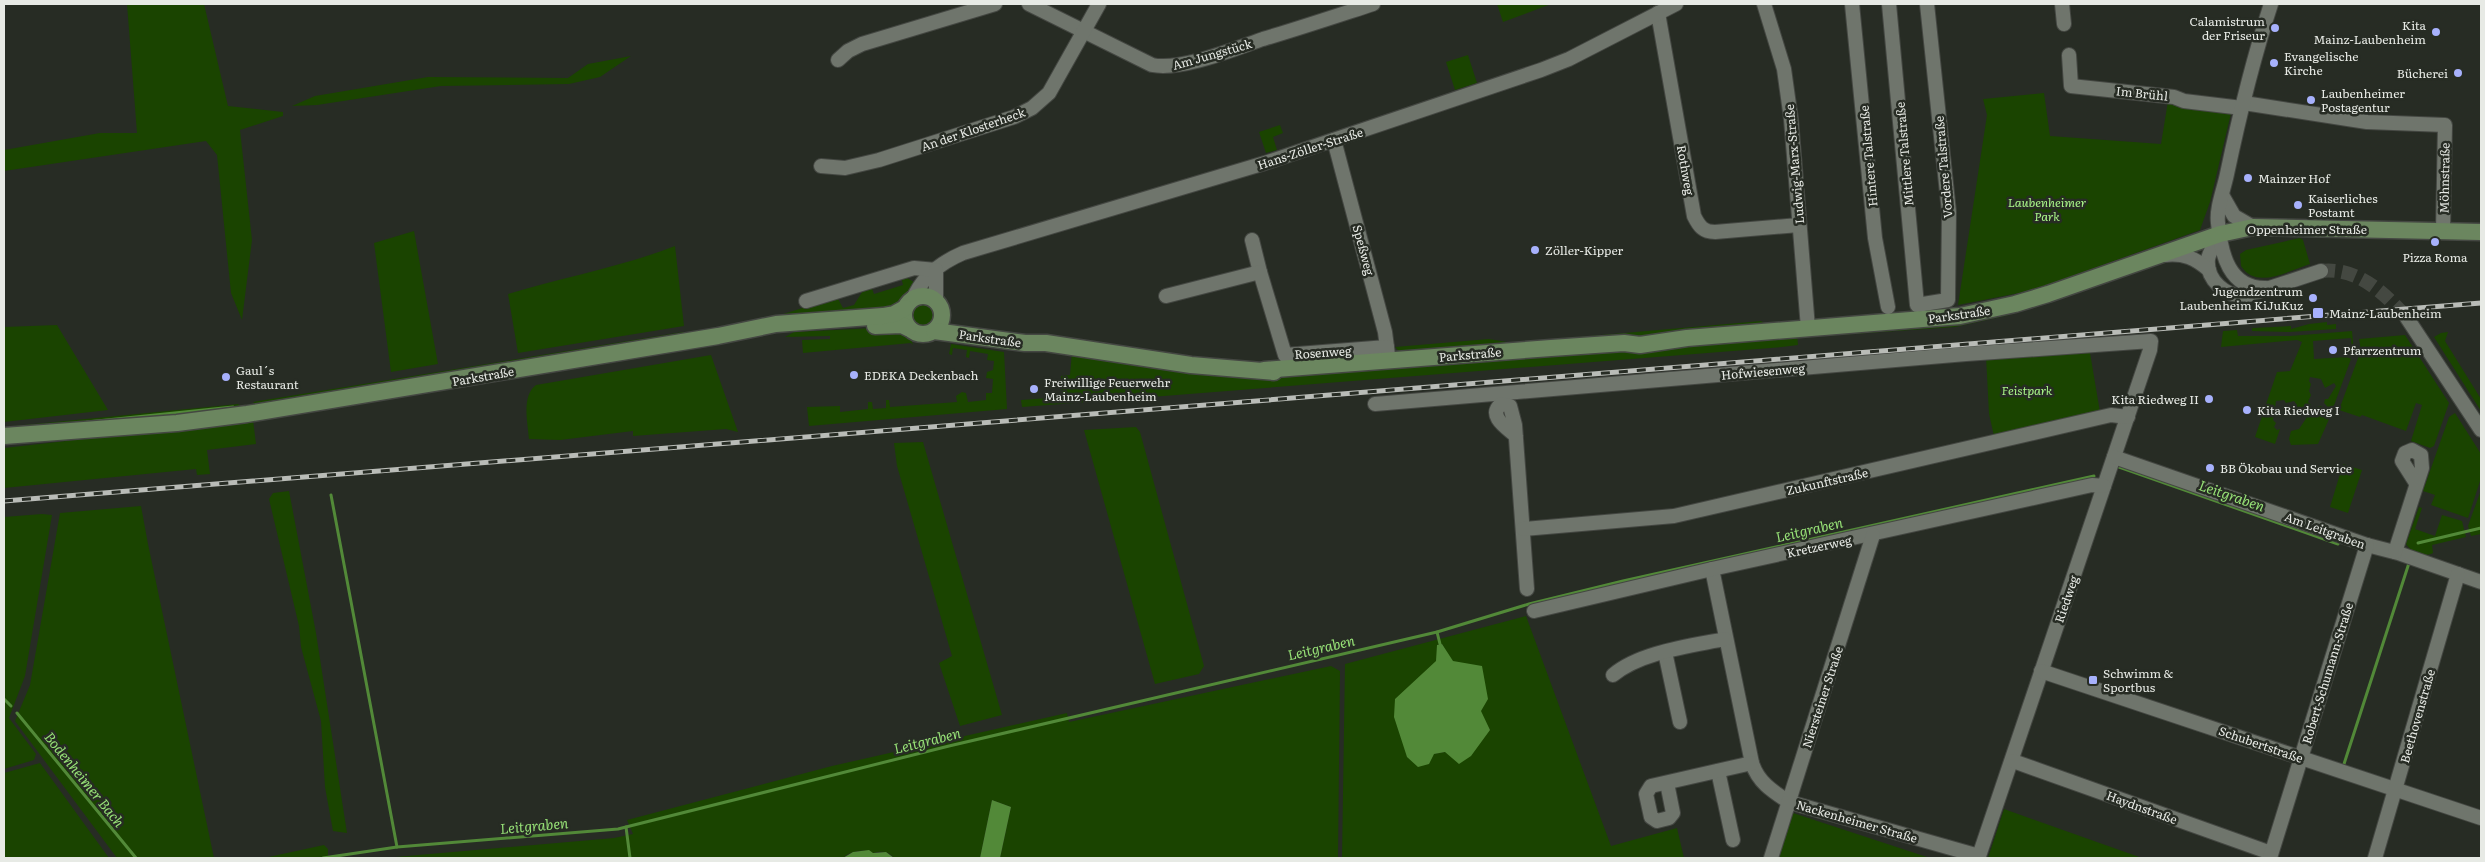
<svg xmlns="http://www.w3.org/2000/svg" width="2485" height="862" viewBox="0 0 2485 862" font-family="Literata,serif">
<rect width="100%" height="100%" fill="#272c24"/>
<g fill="#1a4400" fill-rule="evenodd">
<path d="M 127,4 L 204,4 L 228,106 L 283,112 L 283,116 L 240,130 L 252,240 L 242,320 L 231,293 L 217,155 L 206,141 L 4,171 L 4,150 L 100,133 L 137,133 Z"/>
<path d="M 1497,4 L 1551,4 L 1503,22 Z"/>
<path d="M 1468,55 L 1477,83 L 1455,90 L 1446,62 Z"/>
<path d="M 631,56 L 600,77 L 569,84 L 441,86 L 317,105 L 292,106 L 315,96 L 428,77 L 568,78 L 588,64 Z"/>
<path d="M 2044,93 L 2050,136 L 2161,144 L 2168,101 L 2232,109 L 2210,202 L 2200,230 L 2044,286 L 2019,293 L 1958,305 L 1987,115 L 1983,99 Z"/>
<path d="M 1280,125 L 1283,133 L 1273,137 L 1277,150 L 1266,153 L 1259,132 Z"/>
<path d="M 414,231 L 438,364 L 391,372 L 374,243 Z"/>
<path d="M 2300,238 L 2303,240 L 2310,264 C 2288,271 2256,290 2241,266 L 2240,254 L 2246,250 Z"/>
<path d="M 675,246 L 684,326 L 518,353 L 508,294 C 564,277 621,267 675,246 Z"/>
<path d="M 904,276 L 917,284 L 902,304 L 894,309 L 774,317 L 837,297 L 843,308 L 854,305 L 864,289 L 871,286 L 874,294 L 903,285 L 901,277 Z"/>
<circle cx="923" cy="315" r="12"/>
<path d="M 2011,312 L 2009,315 L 1955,327 L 1823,336 L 1823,332 Z"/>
<path d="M 1761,321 L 1764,323 L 1759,327 L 1562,342 L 1556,339 Z"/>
<path d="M 2327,322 L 2327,325 L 2336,324 L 2336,329 L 2289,332 L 2252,331 L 2252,328 L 2291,326 L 2291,329 L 2309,324 Z"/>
<path d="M 57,325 L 108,410 L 4,422 L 4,327 Z"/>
<path d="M 896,327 L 909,333 L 913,345 L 911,343 L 803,353 L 802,340 L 830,339 L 830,336 L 785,337 L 794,332 Z"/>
<path d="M 2237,330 L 2238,336 L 2290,336 L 2352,331 L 2354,352 L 2352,351 L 2351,338 L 2313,341 L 2314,359 L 2347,357 L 2351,359 L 2332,411 L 2324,403 L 2325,399 L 2328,399 L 2336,386 L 2334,383 L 2325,388 L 2321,379 L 2310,377 L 2309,381 L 2311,384 L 2309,391 L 2311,395 L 2308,402 L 2311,405 L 2296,408 L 2297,405 L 2294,401 L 2286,403 L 2284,400 L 2276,401 L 2273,420 L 2276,423 L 2274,427 L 2277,430 L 2280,429 L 2275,444 L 2255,437 L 2277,372 L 2290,371 L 2302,342 L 2297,340 L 2221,347 L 2223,331 Z"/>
<path d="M 683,332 L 687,334 L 258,406 L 253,402 Z"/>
<path d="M 2448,332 L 2445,341 L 2481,399 L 2481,411 L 2434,337 L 2441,333 Z"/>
<path d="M 1797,334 L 1798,345 L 1782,347 L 1062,404 L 1022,407 L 1021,400 L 1062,397 L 1061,376 L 1070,375 L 1072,352 L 1193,370 Z"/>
<path d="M 2405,335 L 2449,403 L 2434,446 L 2430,448 L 2411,441 L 2422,405 L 2416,403 L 2406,431 L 2362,415 L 2360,417 L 2339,410 L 2361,350 L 2359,339 Z"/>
<path d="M 1489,339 L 1513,343 L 1539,341 L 1400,352 L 1395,347 Z"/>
<path d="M 951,344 L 1004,352 L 1007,409 L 809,426 L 807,407 L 840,406 L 840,412 L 868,409 L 868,402 L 872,402 L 873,409 L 886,408 L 886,400 L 889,400 L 890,407 L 957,402 L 956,396 L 962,392 L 966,393 L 968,402 L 986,400 L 986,393 L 992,393 L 993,379 L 986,378 L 987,372 L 993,370 L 994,361 L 987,360 L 988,354 L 970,351 L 969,358 L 966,357 L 967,350 L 953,348 L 952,355 L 949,354 Z"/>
<path d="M 2089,347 L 2100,412 L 1994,436 L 1989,414 L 1986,356 Z"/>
<path d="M 711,355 L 738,432 L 726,429 L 633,436 L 633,431 L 560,440 L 529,439 C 528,423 521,396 536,385 Z"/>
<path d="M 238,404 L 241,406 L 237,409 L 4,433 L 4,427 Z"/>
<path d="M 2321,406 L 2330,417 L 2318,444 L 2291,445 L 2289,439 L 2291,431 L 2299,429 L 2307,417 L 2302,410 Z"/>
<path d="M 2455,413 L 2481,454 L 2481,478 L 2468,518 L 2431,505 L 2435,495 L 2423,491 L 2449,417 Z"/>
<path d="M 253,420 L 256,444 L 207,450 L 210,474 L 197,475 L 196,469 L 4,488 L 4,448 Z"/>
<path d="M 1136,427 L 1140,432 L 1204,666 L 1199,674 L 1155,684 L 1084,430 Z"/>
<path d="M 923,442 L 1002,715 L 960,726 L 939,663 L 952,656 L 897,466 L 894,443 Z"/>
<path d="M 2343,464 L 2362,470 L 2348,513 L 2330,507 Z"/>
<path d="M 2481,490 L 2481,534 L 2471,536 L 2468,526 Z"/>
<path d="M 289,491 L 316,633 L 347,833 L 333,831 L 325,787 L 321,721 L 301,647 L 299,626 L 269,499 L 273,493 Z"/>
<path d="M 141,506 L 148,544 L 214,858 L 117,858 L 15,721 L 30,685 L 60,513 Z"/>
<path d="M 2419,507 L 2422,508 L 2415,529 L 2435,536 L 2442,515 L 2462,521 L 2466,537 L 2432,545 L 2433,553 C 2423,558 2412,553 2406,544 Z"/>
<path d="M 42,514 L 52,515 L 25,676 L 9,718 L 36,754 L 34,760 L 4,769 L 4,517 Z"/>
<path d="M 1526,616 L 1611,846 L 1677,828 L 1684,858 L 1342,858 L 1345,664 ZM 1442,644 L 1490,730 L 1445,752 L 1408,758 L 1402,739 L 1425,672 L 1437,661 L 1437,645 Z"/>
<path d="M 1331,666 L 1340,671 L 1338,858 L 1000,858 L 1011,807 L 992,800 L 980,858 L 894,858 C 888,851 882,851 873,853 C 865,848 850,851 843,858 L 384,858 L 614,838 L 633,834 L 627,820 L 832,766 L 1067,713 L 1069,722 Z"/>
<path d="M 40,763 L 109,858 L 4,858 L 4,773 Z"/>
<path d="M 2004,809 L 2142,858 L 1988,858 Z"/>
<path d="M 1793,813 L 1930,858 L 1778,858 Z"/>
<path d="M 324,845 L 328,849 L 328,858 L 264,858 Z"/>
</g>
<g fill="#528938">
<path d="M 1442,644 L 1453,661 L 1482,666 L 1488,699 L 1481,711 L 1490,730 L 1471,756 L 1459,764 L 1445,752 L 1434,754 L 1429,764 L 1418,767 L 1407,757 L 1394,717 L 1395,699 L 1436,661 L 1437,645 Z"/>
<path d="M 992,800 L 1011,807 L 1000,858 L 980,858 Z"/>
<path d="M 869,850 L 873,853 L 886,852 L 894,858 L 843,858 L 853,852 Z"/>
</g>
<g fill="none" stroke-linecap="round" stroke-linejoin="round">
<g stroke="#528938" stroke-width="3">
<path d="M 87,422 L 233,407"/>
<path d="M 2119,467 L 2338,544"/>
<path d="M 331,495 L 397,847"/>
<path d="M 2418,543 L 2481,528"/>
<path d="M 1437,632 L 1440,644"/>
<path d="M 4,699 L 11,706"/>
<path d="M 17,713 L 136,858"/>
<path d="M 2344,764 L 2409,563"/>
<path d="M 626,827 L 630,858"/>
<path d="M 323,858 L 397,847 L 618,829 L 949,746 L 1437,632 L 1529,604 L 1623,581 L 2094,476"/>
</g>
<path stroke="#444841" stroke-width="14" stroke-dasharray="14 7" stroke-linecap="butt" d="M 2321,271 C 2358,267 2384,293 2407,318"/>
<g stroke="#444742" stroke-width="16">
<g id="minor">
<path d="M 1029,4 L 1152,65 C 1181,71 1234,49 1263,39 C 1300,28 1336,16 1373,4"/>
<path d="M 1764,4 L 1784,69 L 1791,119 L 1808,328"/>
<path d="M 1852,4 L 1875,238 L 1888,307"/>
<path d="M 1889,4 L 1917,305 L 1948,300 L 1949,212 L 1927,4"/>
<path d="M 2062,4 L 2064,24"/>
<path d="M 1658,13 L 1694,216 C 1699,226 1703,232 1715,232 L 1799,225"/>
<path d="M 2069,55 L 2071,86 L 2174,97 L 2184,101 L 2242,108"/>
<path d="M 838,60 L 848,51 L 862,44 L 995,4"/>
<path d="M 2244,103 L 2367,122 L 2445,125 L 2443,231"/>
<path d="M 1334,140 L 1385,332 L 1388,355"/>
<path d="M 821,166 L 845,168 L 879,160 L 1014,117 L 1032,108 L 1049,93 L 1099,4"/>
<path d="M 2222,195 L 2234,216 L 2253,227"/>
<path d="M 2220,234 C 2216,241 2210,250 2208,259 C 2206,280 2226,297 2245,296 L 2321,271"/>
<path d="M 1252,240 L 1260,272"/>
<path d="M 2165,255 C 2184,253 2195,258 2209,270"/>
<path d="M 2266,288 C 2229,289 2221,254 2218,223 C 2216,208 2224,189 2227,174 C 2239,117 2253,59 2271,4"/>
<path d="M 1166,296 L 1260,272 L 1285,355 L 1387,347"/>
<path d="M 913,299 C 922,277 942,262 963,253 L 1265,163 L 1541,70 L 1569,59 L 1676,4"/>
<path d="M 806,301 L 914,268 L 936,270"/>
<path d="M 936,301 L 936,270"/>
<path d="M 2407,318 L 2481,430"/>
<path d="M 1375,404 L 1966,354 L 2151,341 L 2150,350 L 1979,856 L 1789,802 C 1772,791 1758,782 1752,763 L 1712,569"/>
<path d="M 1516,436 C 1507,428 1487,416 1501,404 L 1510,406 L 1515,425 L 1527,589"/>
<path d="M 2114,457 L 2367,545 L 2398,553 L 2481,582"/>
<path d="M 1523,529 L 1674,516 L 2111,415 L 2128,417"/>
<path d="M 2395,552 L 2422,468 L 2421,455 L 2412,450 L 2405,453 L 2402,461 L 2416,483"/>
<path d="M 1534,611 L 1712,569 L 2092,485 L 2104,486"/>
<path d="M 1665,652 L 1680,722"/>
<path d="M 2041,671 L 2481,818"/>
<path d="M 1613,675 C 1640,652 1691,646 1725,639"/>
<path d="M 2013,761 L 2271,853"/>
<path d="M 1718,771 L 1733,840"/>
<path d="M 1667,783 L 1673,813 L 1669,818 L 1657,821 L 1651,817 L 1646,794 L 1651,786 L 1752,763"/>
<path d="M 1771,858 L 1873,535"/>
<path d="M 2270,858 L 2367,545"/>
<path d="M 2375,858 L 2458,574"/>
</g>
</g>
<g stroke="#444742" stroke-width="19">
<g id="major">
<circle cx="923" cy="315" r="19"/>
<path d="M 875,326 L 902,325 L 908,328"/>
<path d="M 934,331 L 1025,343 L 1046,343 L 1191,365 L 1274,372"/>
<path d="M 1264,370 L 1551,348 L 1624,343 L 1640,345 L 1687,338 L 1960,316 L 2015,304 L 2048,294 L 2220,234 L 2253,227 L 2481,232"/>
<path d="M 4,436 L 177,423 L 247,414 L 718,336 L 776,324 L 883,316 L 894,314 L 905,308"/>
</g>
</g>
<use href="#minor" stroke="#6f756c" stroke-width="14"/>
<use href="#major" stroke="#6b865f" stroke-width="16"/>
<g stroke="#b9bcb7" stroke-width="5">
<path id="rail" d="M 4,501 L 2481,303"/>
</g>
<use href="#rail" stroke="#272c24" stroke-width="3" stroke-dasharray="9" stroke-linecap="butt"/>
</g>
<g fill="#a7b1fc" stroke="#272c24" stroke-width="2">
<circle cx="2275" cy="28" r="5"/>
<circle cx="2436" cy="32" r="5"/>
<circle cx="2274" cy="63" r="5"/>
<circle cx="2458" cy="73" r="5"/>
<circle cx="2311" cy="100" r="5"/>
<circle cx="2248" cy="178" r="5"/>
<circle cx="2298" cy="205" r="5"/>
<circle cx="2435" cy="242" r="5"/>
<circle cx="1535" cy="250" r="5"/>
<circle cx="2313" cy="298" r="5"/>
<rect x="2312" y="307" width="12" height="12" rx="2.5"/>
<circle cx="2333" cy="350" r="5"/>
<circle cx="854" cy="375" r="5"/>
<circle cx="226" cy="377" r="5"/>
<circle cx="1034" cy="389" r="5"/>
<circle cx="2209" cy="399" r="5"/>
<circle cx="2247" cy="410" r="5"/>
<circle cx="2210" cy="468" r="5"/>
<rect x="2088" y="675" width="10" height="10" rx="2.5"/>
</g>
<g text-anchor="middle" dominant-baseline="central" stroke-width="5" stroke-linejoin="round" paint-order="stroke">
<g font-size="12" fill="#e7eae5" stroke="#272c24" text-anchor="start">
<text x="2265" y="21" text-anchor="end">Calamistrum<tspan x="2265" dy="14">der Friseur</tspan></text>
<text x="2426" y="25" text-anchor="end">Kita<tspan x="2426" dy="14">Mainz-Laubenheim</tspan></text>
<text x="2284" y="56">Evangelische<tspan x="2284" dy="14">Kirche</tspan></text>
<text x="2448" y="73" text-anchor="end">Bücherei</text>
<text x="2321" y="93">Laubenheimer<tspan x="2321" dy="14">Postagentur</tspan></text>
<text x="2258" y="178">Mainzer Hof</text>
<text x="2308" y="198">Kaiserliches<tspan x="2308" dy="14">Postamt</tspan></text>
<text x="1545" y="250">Zöller-Kipper</text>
<text x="2435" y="257" text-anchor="middle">Pizza Roma</text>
<text x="2303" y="291" text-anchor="end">Jugendzentrum<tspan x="2303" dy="14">Laubenheim KiJuKuz</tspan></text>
<text x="2329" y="313">Mainz-Laubenheim</text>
<text x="2343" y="350">Pfarrzentrum</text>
<text x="236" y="370">Gaul´s<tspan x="236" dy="14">Restaurant</tspan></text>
<text x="864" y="375">EDEKA Deckenbach</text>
<text x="1044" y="382">Freiwillige Feuerwehr<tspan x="1044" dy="14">Mainz-Laubenheim</tspan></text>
<text x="2199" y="399" text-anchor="end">Kita Riedweg II</text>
<text x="2257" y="410">Kita Riedweg I</text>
<text x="2220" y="468">BB Ökobau und Service</text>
<text x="2103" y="673">Schwimm &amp;<tspan x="2103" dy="14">Sportbus</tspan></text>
</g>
<g font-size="12" fill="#e7eae5" stroke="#272c24">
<text transform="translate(1212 54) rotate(-16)">Am Jungstück</text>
<text transform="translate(2142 93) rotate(6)">Im Brühl</text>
<text transform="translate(973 129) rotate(-19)">An der Klosterheck</text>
<text transform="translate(1310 148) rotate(-18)">Hans-Zöller-Straße</text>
<text transform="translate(1904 154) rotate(-95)">Mittlere Talstraße</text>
<text transform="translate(1868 156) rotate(-95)">Hintere Talstraße</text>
<text transform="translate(1794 164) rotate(-95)">Ludwig-Marx-Straße</text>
<text transform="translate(1943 167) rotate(-95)">Vordere Talstraße</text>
<text transform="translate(1686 170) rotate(80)">Rothweg</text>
<text transform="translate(2444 178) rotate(-89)">Möhnstraße</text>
<text x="2307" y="229">Oppenheimer Straße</text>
<text transform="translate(1364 250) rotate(75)">Speßweg</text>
<text transform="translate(1959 314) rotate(-8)">Parkstraße</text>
<text transform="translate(990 338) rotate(8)">Parkstraße</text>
<text transform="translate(1323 352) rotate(-4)">Rosenweg</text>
<text transform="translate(1470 354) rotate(-5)">Parkstraße</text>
<text transform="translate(1763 371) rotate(-5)">Hofwiesenweg</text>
<text transform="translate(483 376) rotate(-10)">Parkstraße</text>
<text transform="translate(1827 481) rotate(-13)">Zukunftstraße</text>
<text transform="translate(2325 530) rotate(20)">Am Leitgraben</text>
<text transform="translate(1819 546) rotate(-12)">Kretzerweg</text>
<text transform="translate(2066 599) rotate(-71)">Riedweg</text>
<text transform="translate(2327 673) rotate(-73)">Robert-Schumann-Straße</text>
<text transform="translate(1822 697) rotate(-72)">Niersteiner Straße</text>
<text transform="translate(2417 716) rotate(-74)">Beethovenstraße</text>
<text transform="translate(2261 744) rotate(19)">Schubertstraße</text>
<text transform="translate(2142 807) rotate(20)">Haydnstraße</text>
<text transform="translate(1857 821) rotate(16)">Nackenheimer Straße</text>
</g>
<g font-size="12" font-style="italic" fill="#a9f589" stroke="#272c24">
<text x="2047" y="202">Laubenheimer<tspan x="2047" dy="14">Park</tspan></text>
<text x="2027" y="390">Feistpark</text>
</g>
<g font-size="14" font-style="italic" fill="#97e277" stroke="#272c24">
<text transform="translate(2232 495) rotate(19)">Leitgraben</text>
<text transform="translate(1809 529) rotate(-13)">Leitgraben</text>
<text transform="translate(1321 647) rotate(-13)">Leitgraben</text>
<text transform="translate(927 740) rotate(-14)">Leitgraben</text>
<text transform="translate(85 779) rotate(51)">Bodenheimer Bach</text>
<text transform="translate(534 825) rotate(-5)">Leitgraben</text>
</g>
</g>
<rect width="2485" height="862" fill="none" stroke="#e7eae5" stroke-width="10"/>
</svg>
